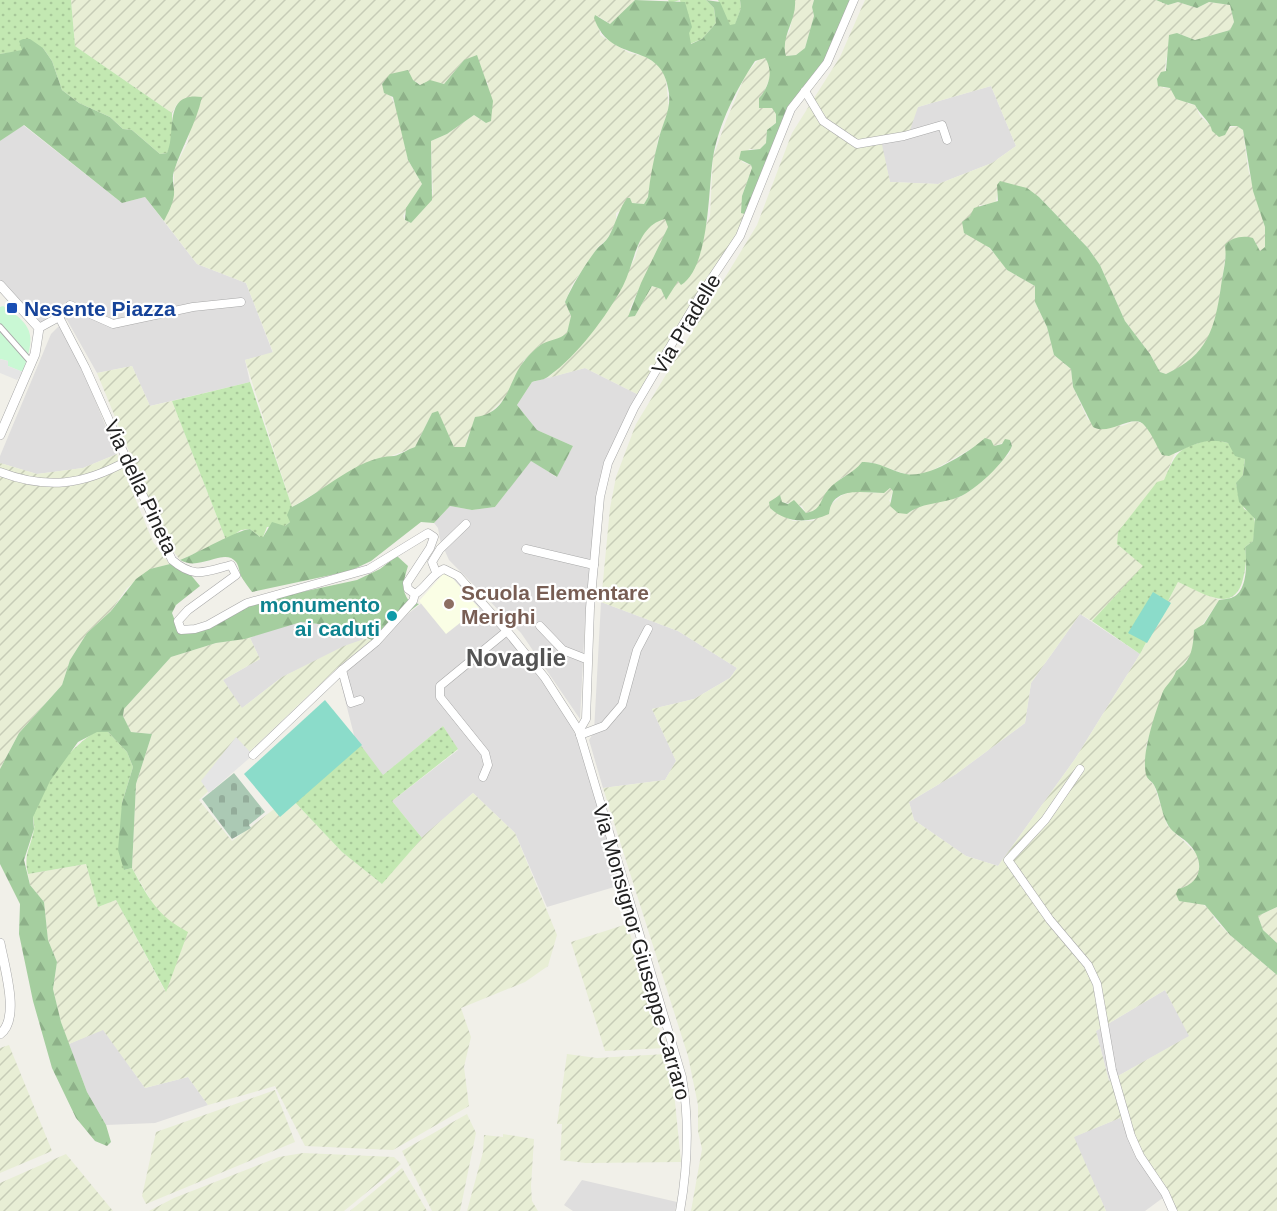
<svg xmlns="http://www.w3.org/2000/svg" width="1277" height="1211" viewBox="0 0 1277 1211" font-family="Arial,sans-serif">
<defs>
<pattern id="farmland-furrows" width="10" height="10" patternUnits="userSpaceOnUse" patternTransform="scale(1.5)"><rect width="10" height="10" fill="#e8eed5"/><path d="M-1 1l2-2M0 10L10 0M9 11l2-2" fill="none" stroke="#c7ccb7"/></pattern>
<pattern id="grass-dots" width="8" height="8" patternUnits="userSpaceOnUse" patternTransform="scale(1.5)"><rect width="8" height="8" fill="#c3e8b2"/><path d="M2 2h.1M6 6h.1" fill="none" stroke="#a7c799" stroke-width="1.8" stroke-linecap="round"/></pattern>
<pattern id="forest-firs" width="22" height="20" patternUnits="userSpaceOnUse" patternTransform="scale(1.5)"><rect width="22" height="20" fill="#a5ce9f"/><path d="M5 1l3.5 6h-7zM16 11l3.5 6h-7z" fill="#8eb189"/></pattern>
<pattern id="cemetery-stones" width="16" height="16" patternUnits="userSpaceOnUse" patternTransform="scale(1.5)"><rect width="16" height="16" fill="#abc9b4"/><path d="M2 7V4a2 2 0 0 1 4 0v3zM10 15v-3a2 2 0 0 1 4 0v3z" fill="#93ac9a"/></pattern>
</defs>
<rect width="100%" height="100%" fill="#f1f0e9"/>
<g fill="#dfdede">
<path d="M 991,86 L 1016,146 L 992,163 L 938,184 L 890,182 L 880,140 L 918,107 Z"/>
<path d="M 23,125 L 122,203 L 145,197 L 197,264 L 246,283 L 273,353 L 245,360 L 250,382 L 150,406 L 132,366 L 97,373 L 67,320 L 54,316 L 43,325 L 0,286 L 0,141 Z"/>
<path d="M 59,326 L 84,373 L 117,454 L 83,468 L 37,474 L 0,463 L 0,456 L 51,334 Z"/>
<path d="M 585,368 L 639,395 L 623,424 L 596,512 L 585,622 L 580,719 L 521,633 L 449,560 L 440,540 L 438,528 L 434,523 L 450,506 L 472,510 L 495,507 L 531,460 L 556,477 L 573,446 L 537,430 L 517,405 L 532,382 Z"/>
<path d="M 449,573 L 489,613 L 532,665 L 566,716 L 580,743 L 621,885 L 547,907 L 515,833 L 473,793 L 422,838 L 392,801 L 458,750 L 443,726 L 382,776 L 355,739 L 337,668 L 422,603 Z"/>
<path d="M 601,602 L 678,631 L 737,668 L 730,678 L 694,699 L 652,709 L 676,761 L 665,780 L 603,788 L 589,740 L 594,732 Z"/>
<path d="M 1080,614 L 1140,654 L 1075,759 L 998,866 L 966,856 L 914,820 L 909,802 L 956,774 L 1025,723 L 1031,683 Z"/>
<path d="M 301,622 L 337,626 L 364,639 L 282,677 L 241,709 L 223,680 L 260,659 L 250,638 L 276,627 Z"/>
<path d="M 1165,990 L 1190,1036 L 1109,1081 L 1096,1031 Z"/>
<path d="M 103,1029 L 145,1088 L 188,1077 L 208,1105 L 155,1123 L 106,1125 L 87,1092 L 69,1044 Z"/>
<path d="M 1120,1118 L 1164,1197 L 1145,1211 L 1106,1211 L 1073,1137 Z"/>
<path d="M 582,1180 L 677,1202 L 675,1211 L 573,1211 L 564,1205 Z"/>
</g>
<path fill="#fafee5" d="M 444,573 L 449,574 L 479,608 L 446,634 L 419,601 Z"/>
<g fill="url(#farmland-furrows)" fill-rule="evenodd">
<path d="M 71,0 L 635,0 L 610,24 L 598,16 L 600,35 L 629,53 L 644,56 L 661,66 L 665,72 L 669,109 L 658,139 L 648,197 L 644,204 L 631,203 L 616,213 L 616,222 L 607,239 L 598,247 L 572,285 L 565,302 L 571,316 L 568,333 L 557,341 L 540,345 L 524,360 L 505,398 L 469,433 L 465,447 L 454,447 L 438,412 L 432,413 L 415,447 L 352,471 L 292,507 L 245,360 L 273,352 L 246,283 L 197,264 L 164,221 L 174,194 L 174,169 L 188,142 L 190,127 L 195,119 L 177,104 L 172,113 L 75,46 ZM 464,60 L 488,83 L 486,123 L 474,115 L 447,134 L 431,141 L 433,194 L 411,223 L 405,220 L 403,216 L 422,184 L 408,160 L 398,111 L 389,93 L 413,80 L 421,85 L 433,82 L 444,84 Z"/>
<path d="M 795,0 L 814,0 L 812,7 L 814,16 L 805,48 L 796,55 L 786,56 L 783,42 L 790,30 Z"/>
<path d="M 865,0 L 1156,0 L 1168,5 L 1178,2 L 1197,8 L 1209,2 L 1230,5 L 1234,22 L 1230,30 L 1195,40 L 1177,33 L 1166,59 L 1163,88 L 1170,88 L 1189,104 L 1195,105 L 1200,116 L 1211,126 L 1226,129 L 1237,126 L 1243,130 L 1248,169 L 1265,227 L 1266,241 L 1265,248 L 1260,251 L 1253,238 L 1226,253 L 1216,320 L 1205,344 L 1187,364 L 1166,374 L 1160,372 L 1150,354 L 1125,321 L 1100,265 L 1088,248 L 1039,197 L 998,191 L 995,204 L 979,205 L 984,243 L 999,258 L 1007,270 L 1035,286 L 1035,302 L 1047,327 L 1054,355 L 1071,369 L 1073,387 L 1088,420 L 1122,426 L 1135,421 L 1144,424 L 1169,456 L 1175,453 L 1164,480 L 1118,545 L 1144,566 L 1092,621 L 1080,614 L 1031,683 L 1025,723 L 956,774 L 909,802 L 914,820 L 966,856 L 998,866 L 1075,759 L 1140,654 L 1178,582 L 1219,600 L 1193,639 L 1193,651 L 1182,667 L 1176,671 L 1174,679 L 1162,694 L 1146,746 L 1148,779 L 1154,785 L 1167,825 L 1198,855 L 1200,873 L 1194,883 L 1178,890 L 1189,903 L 1200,903 L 1210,909 L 1215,920 L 1230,935 L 1277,975 L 1277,1211 L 1170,1211 L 1120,1118 L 1074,1137 L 1106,1211 L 691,1211 L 702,1149 L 698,1131 L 698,1105 L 688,1056 L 603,788 L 665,780 L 676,761 L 652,709 L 694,699 L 730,678 L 737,668 L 678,631 L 601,602 L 610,508 L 616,477 L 636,424 L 757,225 L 792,133 L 840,57 ZM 991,86 L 1016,146 L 992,163 L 938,184 L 890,182 L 881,140 L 910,130 L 918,107 ZM 1010,440 L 1012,446 L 1009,454 L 975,487 L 960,497 L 919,506 L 907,514 L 889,501 L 893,491 L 890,488 L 876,493 L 850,491 L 841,496 L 813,521 L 793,521 L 781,515 L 782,502 L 802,506 L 806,513 L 815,511 L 820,507 L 827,492 L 840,479 L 870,462 L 908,475 L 924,475 L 976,446 L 994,446 ZM 1165,990 L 1189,1036 L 1109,1081 L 1096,1031 Z"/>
<path d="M 760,58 L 765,58 L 769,64 L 771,75 L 764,92 L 759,98 L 762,108 L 772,108 L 777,114 L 776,123 L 767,130 L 766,143 L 760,149 L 749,149 L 742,162 L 751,165 L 752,168 L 742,196 L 748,215 L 639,395 L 585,368 L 548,378 L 573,353 L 609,307 L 635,258 L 642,235 L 655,221 L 665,218 L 669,227 L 629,310 L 635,316 L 652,286 L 661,289 L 664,295 L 674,283 L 678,281 L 681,284 L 710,216 L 713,157 L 726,121 L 746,74 Z"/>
<path d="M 132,366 L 150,406 L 172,401 L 226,540 L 180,560 L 166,541 L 97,373 Z"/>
<path d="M 117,454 L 153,542 L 170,564 L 151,569 L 127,588 L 111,611 L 87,633 L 70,660 L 62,685 L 19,733 L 0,769 L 0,463 L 37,474 L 83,468 Z"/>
<path d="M 250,638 L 260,659 L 223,680 L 242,708 L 282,677 L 344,646 L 364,639 L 372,640 L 337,668 L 199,800 L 232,841 L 290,797 L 342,852 L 382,884 L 422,837 L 473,793 L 515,833 L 557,935 L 548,966 L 525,982 L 461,1008 L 471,1037 L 464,1067 L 469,1106 L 393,1150 L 305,1146 L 275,1086 L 208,1105 L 188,1077 L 145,1088 L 103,1030 L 69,1044 L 61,1022 L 53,989 L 57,962 L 48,940 L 44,902 L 30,885 L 28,874 L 86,864 L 98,907 L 116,900 L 165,991 L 170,922 L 156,909 L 132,868 L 136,784 L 152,734 L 131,732 L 123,716 L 124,709 L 171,657 L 216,643 Z"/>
<path d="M 1277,907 L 1277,943 L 1263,930 L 1258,916 Z"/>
<path d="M 627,924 L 665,1048 L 605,1051 L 571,942 Z"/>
<path d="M 9,1045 L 52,1151 L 0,1173 L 0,1048 Z"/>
<path d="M 567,1054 L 597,1058 L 666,1054 L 674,1092 L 681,1162 L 586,1163 L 560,1160 L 562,1124 L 557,1124 Z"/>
<path d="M 275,1090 L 295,1142 L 146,1204 L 142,1196 L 156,1132 Z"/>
<path d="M 467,1114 L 476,1133 L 460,1211 L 432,1211 L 402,1151 Z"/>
<path d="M 503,1134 L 534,1139 L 531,1186 L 532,1201 L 538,1211 L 467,1211 L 483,1152 L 484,1135 L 503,1137 Z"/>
<path d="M 303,1153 L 394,1157 L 401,1164 L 344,1211 L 149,1211 L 174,1198 L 279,1157 Z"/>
<path d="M 66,1154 L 113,1211 L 0,1211 L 0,1183 Z"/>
<path d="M 402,1168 L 427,1211 L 350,1211 Z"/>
</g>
<g fill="url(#grass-dots)">
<path d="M 0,0 L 71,0 L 75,46 L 172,113 L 172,142 L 167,153 L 160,154 L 132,130 L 123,129 L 110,117 L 79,103 L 62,90 L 52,61 L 43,48 L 0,54 Z"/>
<path d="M 668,0 L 706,0 L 714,8 L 716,23 L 702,39 L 690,44 L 680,0 L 670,3 Z"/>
<path d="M 718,0 L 740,0 L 741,8 L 735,25 L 729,25 Z"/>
<path d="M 250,382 L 292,507 L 290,522 L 285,526 L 267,527 L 263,537 L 260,537 L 250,529 L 241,530 L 226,540 L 172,401 Z"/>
<path d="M 1213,439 L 1228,443 L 1245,459 L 1243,475 L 1236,484 L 1244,509 C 1259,515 1255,527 1253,541 L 1245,547 C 1247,559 1246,567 1243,579 C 1234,616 1202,592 1178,582 L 1140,654 L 1092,621 L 1143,566 L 1117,544 L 1118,532 L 1157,482 L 1164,480 C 1178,448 1179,448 1213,439 Z"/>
<path d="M 443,726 L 458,749 L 392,801 L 422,838 L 382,884 L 342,852 L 290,797 L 359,743 L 383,775 Z"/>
<path d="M 97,731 L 108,732 L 127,752 L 133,767 L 122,803 L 124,870 L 132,868 C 148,897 156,915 188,932 L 166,992 L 116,900 L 98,907 L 86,864 L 28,874 C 23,853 31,848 34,829 C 35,825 33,820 33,815 C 40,783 70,747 97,731 Z"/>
</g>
<g fill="url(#forest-firs)">
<path d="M 635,0 L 685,2 L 692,27 L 689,33 L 691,44 L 702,39 L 716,23 L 714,8 L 706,0 L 720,2 L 730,25 L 735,24 L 741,8 L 740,0 L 795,0 C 797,20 780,37 786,56 L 796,55 L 805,48 L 814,16 L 812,7 L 814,0 L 852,0 L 827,57 L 794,105 L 748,215 L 741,213 L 742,196 L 752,168 L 751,165 L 739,159 L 741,151 L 760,149 L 766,143 L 767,130 L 776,123 L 776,114 L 772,108 L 759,108 L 759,98 C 769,87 774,71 765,58 L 755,61 C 737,88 718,125 713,158 C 708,189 710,267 681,285 L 678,281 L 666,300 L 661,289 L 652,286 L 635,316 L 628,317 L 641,283 L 668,227 L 665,219 C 636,226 635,263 623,286 C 606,317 578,355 549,376 C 545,380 538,380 532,382 L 517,405 L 537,430 L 573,446 L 557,477 L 531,461 L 495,507 L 472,510 L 450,506 L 434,523 L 421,522 L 371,561 L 350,571 L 252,592 C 248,587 244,581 241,576 C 239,571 239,566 236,562 C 224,547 200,572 180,560 C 198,553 237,530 250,529 L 260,537 L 263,537 L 272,522 L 285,526 L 290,522 L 287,515 L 290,508 C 324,492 356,457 394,456 C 400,455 408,449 415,447 L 432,413 L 438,411 L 454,447 L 465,447 L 475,417 C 509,414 508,379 525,360 C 529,355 537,347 542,344 C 551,339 559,340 567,333 L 571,316 L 565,302 C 573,284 584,266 596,250 C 600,245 606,242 609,236 C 616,223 618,211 627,198 L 630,198 L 632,203 L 644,204 L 648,197 C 650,177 654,157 659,138 C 663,122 671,110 669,93 C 662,37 612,68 594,18 L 595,15 L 610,24 Z"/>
<path d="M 1156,0 L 1277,0 L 1277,907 L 1258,916 L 1263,930 L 1277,943 L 1277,975 L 1230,935 L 1205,905 L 1179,901 L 1176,894 L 1178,889 C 1204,883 1205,859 1187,842 C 1180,836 1170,831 1167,823 C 1161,812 1160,796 1154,785 C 1151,780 1147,780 1146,774 C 1141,754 1155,714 1162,694 C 1165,685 1173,681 1176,671 C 1192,661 1193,647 1194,630 L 1204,624 L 1219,600 C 1223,599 1230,599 1233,597 C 1248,591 1247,560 1245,547 L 1253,541 L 1255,519 L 1239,502 L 1236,483 L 1243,475 L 1245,459 L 1235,456 L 1228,443 C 1204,436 1190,447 1169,456 L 1162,455 C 1156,445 1152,434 1145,426 C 1134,411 1110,437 1093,427 L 1073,387 L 1071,369 L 1054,355 L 1047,327 L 1035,302 L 1035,286 L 1007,270 L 990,248 L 964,233 L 962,222 L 970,216 L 974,208 L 998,201 L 997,185 L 1000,181 L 1027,188 L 1039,197 L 1088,248 L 1100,265 L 1125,321 L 1150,354 L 1160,372 L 1166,374 C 1208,355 1215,328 1221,286 C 1223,271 1227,260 1225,245 C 1231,237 1244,235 1253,238 L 1260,251 L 1265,247 L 1265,227 L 1253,191 L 1243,130 L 1237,126 L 1230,126 L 1225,135 L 1219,137 L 1212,131 C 1211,122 1199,114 1195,105 L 1176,99 L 1170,88 L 1158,86 L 1157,79 L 1161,72 L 1166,71 L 1169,35 L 1177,33 L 1195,40 L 1230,30 L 1234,22 L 1230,5 L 1209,2 L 1197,8 L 1178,2 L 1168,5 Z"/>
<path d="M 23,39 L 30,39 L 43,48 L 52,61 L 62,90 L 79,103 L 110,117 L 123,129 L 132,130 L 160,154 L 167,153 C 177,133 162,91 202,97 C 196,124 182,146 174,171 C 171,180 175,187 174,195 C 173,204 168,213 164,221 L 145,197 L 122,203 L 24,125 L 0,141 L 0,54 L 22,50 L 19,41 Z"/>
<path d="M 477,55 L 493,101 L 491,121 L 486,123 L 474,115 L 447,134 L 431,141 L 432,200 L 411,223 L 405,220 L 406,208 L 422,184 L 408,160 L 393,97 L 384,93 L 382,84 L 390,74 L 408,70 L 413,80 L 420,85 L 430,80 L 444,84 L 464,60 Z"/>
<path d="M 985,438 L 991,440 L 994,446 L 1002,444 L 1005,439 L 1010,440 L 1012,446 C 1005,462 976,490 959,497 C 942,504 922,502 907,514 L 898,513 L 890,506 L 893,491 L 890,488 L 884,493 C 864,493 832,485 829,514 C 809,523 787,524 770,508 L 769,502 L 780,495 L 782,502 L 788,504 L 794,500 L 806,513 C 822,510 819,501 828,490 C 838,478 853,474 862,462 C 878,461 891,471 906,474 C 928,479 969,452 985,438 Z"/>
<path d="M 397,556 L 408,566 C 404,580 400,589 409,601 L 419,604 L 372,640 L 337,626 L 301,622 L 245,639 L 216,643 L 171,657 L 124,709 L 123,716 L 131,732 L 152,734 L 136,784 L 132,868 L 124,870 L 118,850 L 122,803 L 133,767 L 127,752 L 108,732 L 97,732 L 78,742 L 50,781 L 33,817 L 34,829 L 24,860 L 30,885 L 44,902 L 48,940 L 57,962 L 53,989 L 61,1022 L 87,1092 L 106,1125 L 111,1142 L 107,1146 L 95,1141 L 76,1118 L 52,1068 L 33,1001 L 19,934 L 20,904 L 0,864 L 0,769 L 19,733 L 62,685 L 70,660 L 87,633 L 111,611 L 136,579 L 150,569 L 170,564 L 190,574 L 200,586 L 176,605 L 172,613 L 177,626 L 194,629 L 241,605 L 357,580 L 380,569 Z"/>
</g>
<path fill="url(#cemetery-stones)" d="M 234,773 L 265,812 L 249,825 L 251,828 L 232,839 L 202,799 Z"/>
<path fill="#c9f8d4" d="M 3,306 C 37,327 34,338 23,372 L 8,366 L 8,361 L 0,359 L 0,307 Z"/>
<g fill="#8bdcca">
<path d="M 1153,592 L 1171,603 L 1147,643 L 1128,633 Z"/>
<path d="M 325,700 L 362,745 L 280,817 L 244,774 Z"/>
</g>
<g fill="#e5e5e5">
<path d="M 0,359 L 8,361 L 8,366 L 23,372 L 17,380 L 0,373 Z"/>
<path d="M 236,737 L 253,755 L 209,793 L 201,781 Z"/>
</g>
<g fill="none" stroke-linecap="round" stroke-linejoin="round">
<g stroke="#a8a8a8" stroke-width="7">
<path id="pedestrian" d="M 0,327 L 30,361"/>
</g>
<g stroke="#a8a8a8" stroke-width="9">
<g id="minor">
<path d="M 805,91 L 823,121 L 857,144 L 904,136 L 942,125 L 947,140"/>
<path d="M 59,317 L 85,367 L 172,560 C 194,579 205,572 231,565 L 236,575 L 188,610 L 178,621 L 181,630 L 195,629 L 208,625 L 247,603 L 369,569 L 428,533 L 434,537 L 430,548 L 407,583 L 408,589 L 415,594"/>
<path d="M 39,328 L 59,317 L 70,305 L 113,324 L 193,307 L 241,302"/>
<path d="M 0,472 C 47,490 83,485 127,461"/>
<path d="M 526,549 L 594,565"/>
<path d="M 436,572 L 432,562 L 440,549 L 466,524"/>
<path d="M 540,626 L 563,650 L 586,659"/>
<path d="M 342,670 L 376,642 L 413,601 L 415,594 C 427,587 431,574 444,569 L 458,576 L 507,631 L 545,678 L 579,731 L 682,1077 C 690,1123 688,1165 680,1211"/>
<path d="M 579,731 L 586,719 L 590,608 L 600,497 L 608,463 L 634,408 L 700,296 L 740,236 L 791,109 L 827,63 L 854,0"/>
<path d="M 580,735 L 604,726 L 622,705 L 637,650 L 648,629"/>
<path d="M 253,755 L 342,670 L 351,703 L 360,700"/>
<path d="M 1080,769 L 1045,820 L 1008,860 L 1050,920 L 1088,965 L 1097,984 L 1112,1070 L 1131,1136 L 1140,1156 L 1165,1193 L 1173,1211"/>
<path d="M 483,777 L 488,765 L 485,753 L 440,697 L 440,686 L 507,631"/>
</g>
</g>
<g stroke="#a8a8a8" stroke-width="10">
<g id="tertiary">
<path d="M 0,285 L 39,328 L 35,354 L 0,435"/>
<path d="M 0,943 C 4,966 21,1019 0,1034"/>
</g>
</g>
<use href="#pedestrian" stroke="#fff" stroke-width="5"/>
<use href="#minor" stroke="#fff" stroke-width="8"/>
<use href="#tertiary" stroke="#fff" stroke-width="9"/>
</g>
<rect fill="#1a4fb4" stroke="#fff" stroke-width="2" x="6" y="302" width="12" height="12" rx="3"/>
<circle fill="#8d6e63" stroke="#fff" stroke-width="2" cx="449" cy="604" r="6"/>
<circle fill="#0f9aa8" stroke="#fff" stroke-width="2" cx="392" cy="616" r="6"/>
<g text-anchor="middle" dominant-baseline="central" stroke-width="4.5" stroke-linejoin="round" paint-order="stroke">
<g font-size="21" font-weight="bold" fill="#164399" stroke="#fff" text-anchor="start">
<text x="24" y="308">Nesente Piazza</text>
</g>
<g font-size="21" fill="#212121" stroke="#fff">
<text transform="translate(686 324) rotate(-59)">Via Pradelle</text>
<text transform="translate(141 487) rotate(65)">Via della Pineta</text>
<text transform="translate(642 952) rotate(74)">Via Monsignor Giuseppe Carraro</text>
</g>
<g font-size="21" font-weight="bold" fill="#785e54" stroke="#fff" text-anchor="start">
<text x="461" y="592">Scuola Elementare<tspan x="461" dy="24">Merighi</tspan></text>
</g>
<g font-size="21" font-weight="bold" fill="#0d838f" stroke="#fff" text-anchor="end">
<text x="380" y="604">monumento<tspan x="380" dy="24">ai caduti</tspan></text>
</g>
<g font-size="24" font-weight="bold" fill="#545454" stroke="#fff">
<text x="516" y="657">Novaglie</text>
</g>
</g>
</svg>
